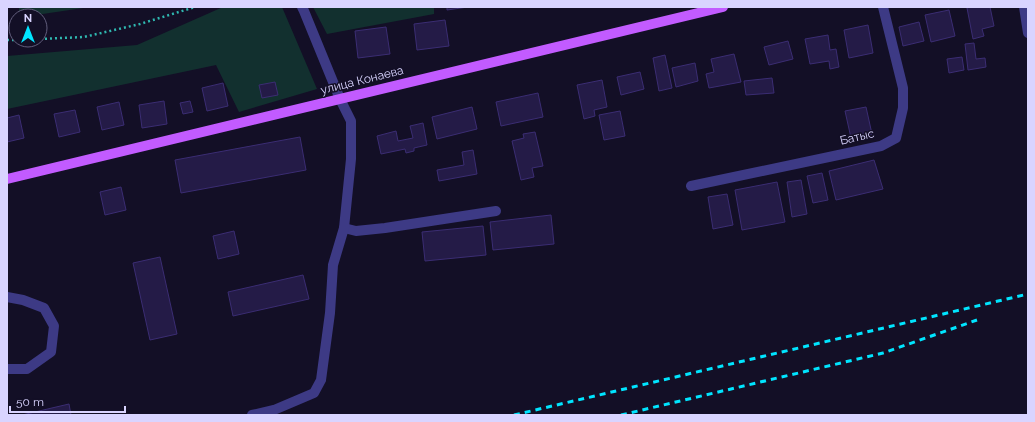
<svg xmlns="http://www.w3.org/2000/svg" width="1035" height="422" viewBox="0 0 1035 422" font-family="Raleway,sans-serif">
<rect width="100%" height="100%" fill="#130f26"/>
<g fill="#12302f">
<path d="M 19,7 L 90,7 L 29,16 L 19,16 Z"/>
<path d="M 223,7 L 282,7 L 317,89 L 239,112 L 216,65 L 7,109 L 7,56 L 137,45 Z"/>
<path d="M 313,7 L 434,7 L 434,14 L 327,34 Z"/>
</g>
<g fill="#241b47" stroke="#3b2d73">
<path d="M 447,7 L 468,7 L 447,10 Z"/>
<path d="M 970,7 L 990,7 L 994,26 L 982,29 L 984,36 L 973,39 L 967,8 Z"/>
<path d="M 949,10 L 955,36 L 931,42 L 925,15 Z"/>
<path d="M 445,20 L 449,46 L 417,50 L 414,24 Z"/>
<path d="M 919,22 L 924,41 L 903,46 L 899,27 Z"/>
<path d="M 868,25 L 873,53 L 849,58 L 844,30 Z"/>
<path d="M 386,27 L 390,54 L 358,58 L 355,31 Z"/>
<path d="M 828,35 L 830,50 L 836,49 L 839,67 L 830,69 L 829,61 L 810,64 L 805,39 Z"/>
<path d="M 788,41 L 793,59 L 769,65 L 764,47 Z"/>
<path d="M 974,43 L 976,59 L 985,58 L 986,67 L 968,70 L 965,44 Z"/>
<path d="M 734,54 L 741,82 L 709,88 L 706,74 L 714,72 L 711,59 Z"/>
<path d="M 665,55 L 672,88 L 659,91 L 653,58 Z"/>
<path d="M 962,57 L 964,70 L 949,73 L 947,59 Z"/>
<path d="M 695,63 L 698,81 L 676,87 L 672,68 Z"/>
<path d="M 640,72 L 644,89 L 621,95 L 617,77 Z"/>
<path d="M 772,78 L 774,93 L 746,95 L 744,81 Z"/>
<path d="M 602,80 L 607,107 L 594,110 L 595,116 L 584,119 L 577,85 Z"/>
<path d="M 275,82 L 278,95 L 262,98 L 259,85 Z"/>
<path d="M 223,83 L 228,106 L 207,111 L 202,88 Z"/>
<path d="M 538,93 L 543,117 L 501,126 L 496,102 Z"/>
<path d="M 164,101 L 167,124 L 142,128 L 139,105 Z"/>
<path d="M 190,101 L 193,112 L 183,114 L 180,103 Z"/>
<path d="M 119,102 L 124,125 L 102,130 L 97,107 Z"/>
<path d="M 472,107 L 477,129 L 437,139 L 432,117 Z"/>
<path d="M 866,107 L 872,134 L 851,138 L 845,111 Z"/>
<path d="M 75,110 L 80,132 L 59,137 L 54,114 Z"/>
<path d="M 620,111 L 625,136 L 604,140 L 599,115 Z"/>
<path d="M 19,115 L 24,138 L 7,142 L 7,118 Z"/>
<path d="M 423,123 L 427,145 L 414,148 L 414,151 L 406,153 L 405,149 L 381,154 L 377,136 L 396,131 L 398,141 L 413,138 L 410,126 Z"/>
<path d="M 535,132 L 543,166 L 532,168 L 534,177 L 521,180 L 512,141 L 524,138 L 523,134 Z"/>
<path d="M 300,137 L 306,170 L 181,193 L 175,160 Z"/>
<path d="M 473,150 L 477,174 L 439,181 L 437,170 L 464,165 L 462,152 Z"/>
<path d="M 874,160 L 883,189 L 836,200 L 829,171 Z"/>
<path d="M 822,173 L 828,200 L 813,203 L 807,176 Z"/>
<path d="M 801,180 L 807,214 L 792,217 L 787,182 Z"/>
<path d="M 777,182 L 785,222 L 742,230 L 735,190 Z"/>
<path d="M 121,187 L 126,210 L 105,215 L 100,192 Z"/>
<path d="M 727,194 L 733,225 L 713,229 L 708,197 Z"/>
<path d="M 551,215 L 554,244 L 493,250 L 490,222 Z"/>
<path d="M 483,226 L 486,255 L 425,261 L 422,232 Z"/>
<path d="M 234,231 L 239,254 L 218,259 L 213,236 Z"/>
<path d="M 160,257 L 177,334 L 150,340 L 133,263 Z"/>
<path d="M 303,275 L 309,299 L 233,316 L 228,292 Z"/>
<path d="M 69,404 L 71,415 L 22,415 Z"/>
</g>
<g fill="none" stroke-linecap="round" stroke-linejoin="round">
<g stroke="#2fb8b0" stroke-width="2.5" stroke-dasharray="2 3" stroke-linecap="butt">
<path d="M 40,39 L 84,37 L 140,24 L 195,7"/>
<path d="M 7,40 L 16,40"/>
</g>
<g stroke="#3d3a85" stroke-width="10">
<path d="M 1024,7 L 1028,33"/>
<path d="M 691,186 L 881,146 L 896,138 L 903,108 L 903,88 L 883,7"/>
<path d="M 344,228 L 356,231 L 385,228 L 496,211"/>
<path d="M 7,297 L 23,300 L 44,308 L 54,326 L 51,352 L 27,369 L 7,369"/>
<path d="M 252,415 L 274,410 L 314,393 L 321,380 L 330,313 L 333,265 L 344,228 L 351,159 L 351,121 L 340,99 L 304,11 L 302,7"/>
</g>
<path stroke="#c25bff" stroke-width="10" d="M 7,179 L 723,7"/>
<g stroke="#00e5ff" stroke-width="3" stroke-dasharray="6 5" stroke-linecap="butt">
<path d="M 514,415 L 1028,294"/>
<path d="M 621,415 L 883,353 L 977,320"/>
</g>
</g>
<g text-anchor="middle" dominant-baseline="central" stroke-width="3" stroke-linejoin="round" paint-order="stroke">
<g font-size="12" fill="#d9d4ff" stroke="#130f26">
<text transform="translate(362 80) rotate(-14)">улица Конаева</text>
<text transform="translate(857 137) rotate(-13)">Батыс</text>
</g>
</g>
<rect width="1035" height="422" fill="none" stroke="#d9d4ff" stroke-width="16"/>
<g transform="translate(28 28)"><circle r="19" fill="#130f26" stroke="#625e7d"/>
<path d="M0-3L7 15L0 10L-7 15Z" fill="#00e5ff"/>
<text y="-6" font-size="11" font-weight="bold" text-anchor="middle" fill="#d9d4ff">N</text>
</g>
<path d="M10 406v6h115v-6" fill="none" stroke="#d9d4ff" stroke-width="2"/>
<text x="16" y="406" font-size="12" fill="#d9d4ff" stroke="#130f26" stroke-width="3" paint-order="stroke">50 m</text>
</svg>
